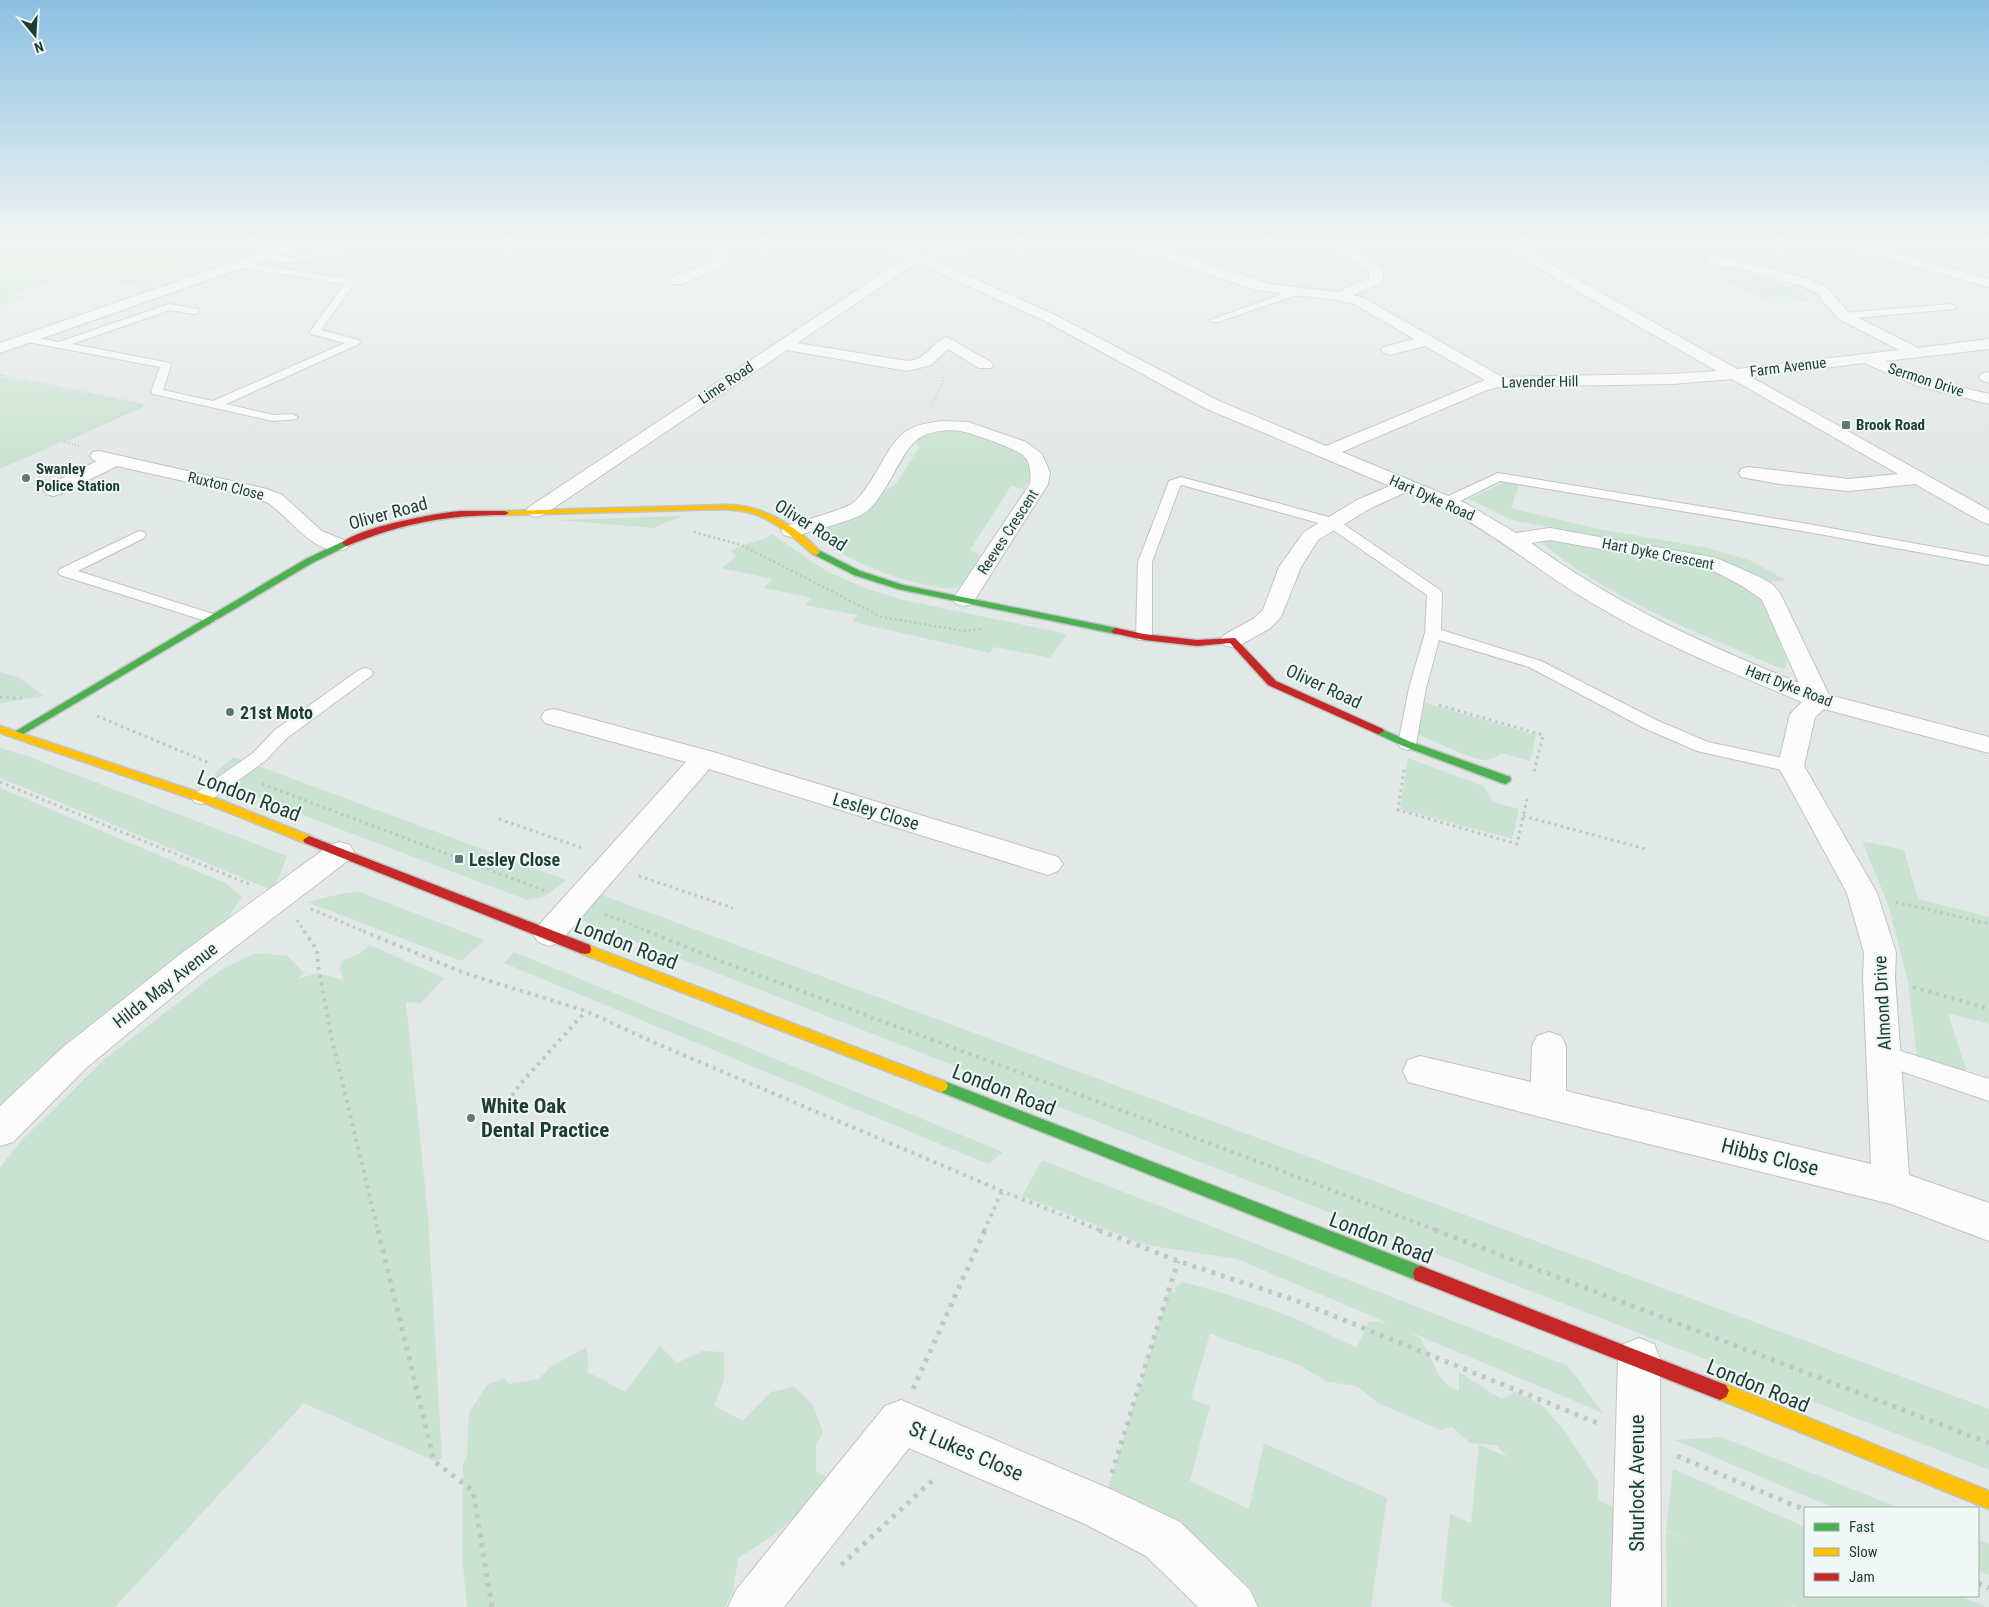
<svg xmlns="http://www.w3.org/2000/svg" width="1989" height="1607" viewBox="0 0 1989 1607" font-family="'Roboto Condensed',sans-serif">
<rect width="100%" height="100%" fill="#e2e8e5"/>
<g fill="#cae2d1">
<path d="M 0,239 L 282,239 L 144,287 L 89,276 L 47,283 L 10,294 L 25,298 L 0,306 Z"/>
<path d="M 548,239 L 714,239 L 715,246 L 673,248 L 673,251 L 537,256 Z"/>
<path d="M 1921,239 L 1989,239 L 1989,257 Z"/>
<path d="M 1695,265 L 1742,267 L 1737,269 L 1795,288 L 1801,291 L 1812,302 L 1767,300 Z"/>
<path d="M 0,377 L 145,405 L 0,469 Z"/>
<path d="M 950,429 C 967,432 1014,443 1025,455 C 1029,459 1031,468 1034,473 L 1024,489 L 1011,486 L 970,550 L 983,557 C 976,567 970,581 959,586 C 948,591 937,587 926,585 C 884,576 848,560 814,535 L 819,528 L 873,504 L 882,493 L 895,485 L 919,448 L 916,441 C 921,431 940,431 950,429 Z"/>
<path d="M 1505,482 L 1520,482 L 1511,508 L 1598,529 L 1703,547 L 1749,560 L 1786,580 L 1770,582 L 1721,560 L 1512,520 L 1469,499 Z"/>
<path d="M 679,516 L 679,518 L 659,525 L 655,528 L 559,520 Z"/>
<path d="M 772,534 L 826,571 L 865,588 L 903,600 L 1067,634 L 1050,658 L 994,647 L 990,653 L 853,622 L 857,615 L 805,605 L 812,598 L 764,588 L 772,579 L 722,568 L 736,557 L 731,551 C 743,542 761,543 772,534 Z"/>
<path d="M 1552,539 L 1710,569 L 1742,583 L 1762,600 L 1787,660 L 1785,669 L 1775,666 C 1710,638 1643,612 1583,573 C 1568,564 1554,552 1540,542 Z"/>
<path d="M 0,672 L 18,677 L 44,696 L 0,703 Z"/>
<path d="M 1422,702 L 1536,735 L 1530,761 L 1501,753 C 1497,756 1493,759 1487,760 C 1472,761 1430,739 1414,732 Z"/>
<path d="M 0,748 L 30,757 L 287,856 L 274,891 L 0,778 Z"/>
<path d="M 234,757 L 566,880 L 545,896 L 527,900 L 216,782 L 215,775 L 222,766 Z"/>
<path d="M 1408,758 L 1483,786 L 1493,802 L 1519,809 L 1512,839 L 1400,809 Z"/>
<path d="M 0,788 L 225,883 L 242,897 L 224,923 L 0,1107 Z"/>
<path d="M 1862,841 L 1904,850 L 1918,899 L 1989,917 L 1989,1024 L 1948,1013 L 1967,1073 L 1917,1058 L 1908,982 L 1888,904 Z"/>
<path d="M 360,892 L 484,940 L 461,961 L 307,902 L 345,893 Z"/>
<path d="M 594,892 L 1989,1409 L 1989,1470 L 581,920 Z"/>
<path d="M 370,945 L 444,978 L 421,1003 L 406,1002 L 428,1215 L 442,1458 L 434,1461 L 304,1403 L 115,1607 L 0,1607 L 0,1167 L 22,1140 L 106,1058 L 222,969 L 255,953 L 288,956 L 304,973 L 297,979 L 318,973 L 343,980 L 340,968 L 342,961 L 359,954 Z"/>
<path d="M 514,952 L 1003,1152 L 988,1164 L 504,963 Z"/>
<path d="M 1042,1160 L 1568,1366 L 1603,1413 L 1410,1332 L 1421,1339 L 1440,1377 L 1447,1385 L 1459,1391 L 1459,1372 L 1501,1399 L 1515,1392 L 1541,1404 L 1563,1429 L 1598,1482 L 1598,1500 L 1618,1509 L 1617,1607 L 1455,1607 L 1441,1600 L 1450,1514 L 1471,1523 L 1479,1444 L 1507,1457 L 1497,1445 L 1470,1443 L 1452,1427 L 1440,1430 L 1378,1403 L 1357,1386 L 1328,1382 L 1299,1365 L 1220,1338 L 1210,1333 L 1191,1399 L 1210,1406 L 1190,1481 L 1249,1509 L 1264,1443 L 1387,1498 L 1371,1607 L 1236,1607 L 1102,1508 L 1169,1290 L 1176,1293 L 1175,1287 L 1182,1282 C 1218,1291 1252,1302 1286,1315 C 1310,1324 1332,1338 1357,1347 L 1369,1321 L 1388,1323 L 1237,1259 L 1146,1245 L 1022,1196 Z"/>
<path d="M 660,1346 L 677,1363 L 702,1351 L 724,1352 L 724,1380 L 714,1406 L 743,1421 L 771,1392 L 794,1387 L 813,1405 L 823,1432 L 816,1445 L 816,1471 L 830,1479 L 799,1513 L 774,1535 L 738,1558 L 733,1592 L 725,1607 L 467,1607 L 462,1555 L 463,1464 L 467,1456 L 469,1413 L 487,1385 L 504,1378 L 509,1384 L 539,1379 L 550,1367 L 587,1347 L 588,1372 L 625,1392 Z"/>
<path d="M 1721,1437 L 1899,1508 L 1834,1508 L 1675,1440 Z"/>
<path d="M 1673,1469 L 1805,1527 L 1805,1596 L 1960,1596 L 1986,1607 L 1795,1607 L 1789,1604 L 1793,1607 L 1667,1607 L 1666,1532 L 1688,1540 L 1666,1531 Z"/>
<path d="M 1978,1540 L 1989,1544 L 1989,1575 L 1978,1570 Z"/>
</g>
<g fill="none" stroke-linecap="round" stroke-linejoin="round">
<g stroke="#bfc5c2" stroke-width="2">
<g id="lane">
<path d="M 352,239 L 365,239 C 346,252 281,272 262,257 C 268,252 280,257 288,257 C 310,258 332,247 352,239 Z"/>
<path d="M 239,262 L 350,279 L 355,282 L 321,330 L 359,340 L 360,342 L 359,344 L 226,404 L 273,415 L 292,414 L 298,417 L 296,419 L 273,421 L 153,394 L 151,392 L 160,367 L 28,342 L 23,339 L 28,336 L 59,342 L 169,304 L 198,309 L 198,313 L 195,314 L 170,310 L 72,344 L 170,363 L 171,365 L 163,390 L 213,401 L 345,343 L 311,334 L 310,332 L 344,284 L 236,267 L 236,263 Z"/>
<path d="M 1297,289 L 1302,292 L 1300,294 L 1218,322 L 1212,322 L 1210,320 Z"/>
<path d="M 1951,304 L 1956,307 L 1954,309 L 1844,319 L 1839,316 L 1844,313 Z"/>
<path d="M 1498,473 L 1808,524 L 1989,557 L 1989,565 L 1808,532 L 1500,481 L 1452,505 L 1442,505 L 1440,502 L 1442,499 Z"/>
<path d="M 1181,477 L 1336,519 L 1440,590 L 1442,593 L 1441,630 L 1541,661 L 1656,720 L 1708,742 L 1791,760 L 1797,762 L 1800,766 L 1797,770 L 1791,772 L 1697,751 L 1644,728 L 1529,667 L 1439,640 L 1426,688 L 1416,744 L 1413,748 L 1407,750 L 1401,748 L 1398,744 L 1409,688 L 1425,633 L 1427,595 L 1326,525 L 1182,485 L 1180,486 L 1152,562 L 1152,637 L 1150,640 L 1138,640 L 1136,637 L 1138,562 L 1168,484 L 1169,481 Z"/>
<path d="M 139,531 L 144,532 L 146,535 L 144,538 L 78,571 L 216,615 L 219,618 L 216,621 L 206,621 L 60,575 L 58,572 L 60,569 Z"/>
<path d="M 365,668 L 371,670 L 373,673 L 371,676 L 287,738 L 265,761 L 208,802 L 201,804 L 194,802 L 192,798 L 194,794 L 253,753 L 275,730 L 359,670 Z"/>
<path d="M 1885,1046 L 1989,1079 L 1989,1101 L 1877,1063 L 1873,1056 L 1877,1049 Z"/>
</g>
</g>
<g stroke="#bfc5c2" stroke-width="2">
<g id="street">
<path d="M 299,239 L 318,239 L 316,242 L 0,353 L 0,343 Z"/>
<path d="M 629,239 L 680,239 L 674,243 L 634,245 L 630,244 Z"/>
<path d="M 714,239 L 726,239 L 728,260 L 722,267 L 681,284 L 671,284 L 669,281 L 671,278 L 716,259 Z"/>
<path d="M 870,239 L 887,239 L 922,255 L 982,239 L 1004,239 L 1002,242 L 933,260 L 1055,315 L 1219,401 L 1326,446 L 1485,380 L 1425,346 L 1389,355 L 1384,353 L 1381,350 L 1384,347 L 1414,339 L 1354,304 L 1334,299 L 1282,294 L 1252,289 L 1116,242 L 1114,239 L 1133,239 L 1270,284 L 1338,292 L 1369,278 L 1369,271 L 1323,239 L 1338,239 L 1383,269 L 1383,280 L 1381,283 L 1353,295 L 1364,298 L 1502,377 L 1672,374 L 1717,371 L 1563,283 L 1495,239 L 1510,239 L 1573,277 L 1737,369 L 1899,350 L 1839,319 L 1816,293 L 1799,285 L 1737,268 L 1707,263 L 1706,260 L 1712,256 L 1738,260 L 1809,279 L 1826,287 L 1849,313 L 1918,348 L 1989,339 L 1989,349 L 1885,361 L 1930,380 L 1989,394 L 1989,404 L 1918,386 L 1864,363 L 1751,377 L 1989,510 L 1989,524 L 1982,522 L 1915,484 L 1849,491 L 1780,484 L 1741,477 L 1739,473 L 1741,469 L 1748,467 L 1849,479 L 1898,474 L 1732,379 L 1672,384 L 1499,387 L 1487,390 L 1342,452 L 1465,503 L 1516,533 L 1550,528 L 1716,558 L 1760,577 L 1773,585 L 1780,593 L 1829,695 L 1989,737 L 1989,753 L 1824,709 L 1815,717 L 1804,766 L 1877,893 L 1896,953 L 1895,977 L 1909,1175 L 1989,1203 L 1989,1241 L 1891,1204 L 1548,1119 L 1408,1082 L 1403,1071 L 1408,1060 L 1420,1056 L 1531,1082 L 1532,1046 L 1537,1036 L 1549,1032 L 1561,1036 L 1566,1046 L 1566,1091 L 1871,1164 L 1863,977 L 1864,953 L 1847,893 L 1778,766 L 1790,714 L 1802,702 C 1731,672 1658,643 1592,603 C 1544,575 1501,538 1452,512 C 1438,504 1421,499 1406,492 L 1371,508 L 1318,540 L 1301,567 L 1281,617 L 1269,629 L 1240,645 L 1232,647 L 1224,645 L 1220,640 L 1224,635 L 1253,619 L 1263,610 L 1279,567 L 1304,532 L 1357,500 L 1390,486 L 1207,409 L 1045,321 L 920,264 L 912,266 L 797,343 L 907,361 C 928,360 931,342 947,337 L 991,362 L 993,365 L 991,368 L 979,368 L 948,349 L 931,365 L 907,371 L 787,350 L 543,515 L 536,517 L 529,515 L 526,511 L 529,507 L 902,260 L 909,259 ZM 1550,540 L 1710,569 L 1744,587 L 1762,600 L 1799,683 C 1703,644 1615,604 1531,543 Z"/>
<path d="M 1823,239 L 1844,239 L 1989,279 L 1989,287 L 1825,242 Z"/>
<path d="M 1987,372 L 1989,373 L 1989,383 L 1981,380 L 1979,377 L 1981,374 Z"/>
<path d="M 941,421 L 968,422 L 1026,442 L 1042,454 L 1050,473 L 1048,484 L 972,604 L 964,606 L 956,604 L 953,599 L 1030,484 C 1031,475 1031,463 1024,456 C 1015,448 972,433 960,431 C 947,429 930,431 919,438 C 900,451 889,493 866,512 C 858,519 812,531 798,535 L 791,537 L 784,535 L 781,531 L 784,527 C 798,522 844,510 853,503 C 875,485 886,443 908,430 C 918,424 929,423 941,421 Z"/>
<path d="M 99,451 L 267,489 L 282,495 L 322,531 L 346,541 L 349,545 L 346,549 C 314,557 291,518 268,503 C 264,501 258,499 254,497 L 117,466 L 60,494 L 53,496 L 46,494 L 43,490 L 46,486 L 97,461 L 93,460 L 90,456 L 93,452 Z"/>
<path d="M 554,709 L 713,752 L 1058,857 L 1063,864 L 1058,871 L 1048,875 L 709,769 L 560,942 L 549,946 L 538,942 L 533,934 L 538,926 L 686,762 L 545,723 L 541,717 L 545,711 Z"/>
<path d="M 340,842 L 350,845 L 354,852 L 350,859 L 205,970 L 86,1068 L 13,1142 L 0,1146 L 0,1106 L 62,1048 L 183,952 L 330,845 Z"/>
<path d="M 1639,1338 L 1654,1344 L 1660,1359 L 1661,1607 L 1611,1607 L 1618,1359 L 1624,1344 Z"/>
<path d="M 901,1400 L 1117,1492 L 1180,1522 L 1250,1590 L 1258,1607 L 1198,1607 L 1146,1556 L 1085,1524 L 909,1448 L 784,1607 L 728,1607 L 736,1590 L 885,1406 Z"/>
</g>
</g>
<g stroke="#bdc6c2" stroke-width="3">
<g id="fast">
<path d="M 346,540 L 349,541 L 349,545 L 312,563 L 20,736 L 16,737 L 11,734 L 306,559 Z"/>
<path d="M 816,549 L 860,571 L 903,585 L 1116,628 L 1121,631 L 1116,634 L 898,589 L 854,575 L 813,554 L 813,550 Z"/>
<path d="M 1379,728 L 1411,742 L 1510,777 L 1511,780 L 1506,784 L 1502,783 L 1403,746 L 1375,733 L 1374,731 L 1375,729 Z"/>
<path d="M 941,1080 L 1421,1266 L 1427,1268 L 1429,1274 L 1427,1280 L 1421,1282 L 936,1090 L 934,1086 L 936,1082 Z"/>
</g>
</g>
<g stroke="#bdc6c2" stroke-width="3">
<g id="slow">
<path d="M 724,505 C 733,505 742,505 751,508 C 776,514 804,533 820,552 L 816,555 L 813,554 C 794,538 772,517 747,512 C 740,510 732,510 724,509 L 505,515 L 501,513 L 505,511 Z"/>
<path d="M 0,726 L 218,799 L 313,837 L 315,840 L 309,844 L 305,843 L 210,805 L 0,733 Z"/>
<path d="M 585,944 L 946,1082 L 948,1086 L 946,1090 L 941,1092 L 936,1090 L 580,953 L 579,949 L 580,945 Z"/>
<path d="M 1720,1382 L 1989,1491 L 1989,1509 L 1714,1397 L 1711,1391 L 1714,1385 Z"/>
</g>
</g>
<g stroke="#bdc6c2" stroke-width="3">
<g id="jam">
<path d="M 461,511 L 505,511 L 509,513 L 505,515 C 446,515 404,523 349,545 L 346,546 L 342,543 C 360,527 436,513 461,511 Z"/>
<path d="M 1116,628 L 1144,634 L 1197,640 L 1235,638 L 1276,681 L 1383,729 L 1384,731 L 1379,734 L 1375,733 L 1268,685 L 1230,643 L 1197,646 L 1144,640 L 1113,633 L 1111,631 Z"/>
<path d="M 309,836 L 590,945 L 591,949 L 590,953 L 585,954 L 580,953 L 305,843 L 303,840 Z"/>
<path d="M 1421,1266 L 1726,1385 L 1729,1391 L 1726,1397 L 1720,1400 L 1415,1280 L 1413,1274 L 1415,1268 Z"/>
</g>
</g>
<g stroke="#bfc8c4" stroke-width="2" stroke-dasharray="1 2" stroke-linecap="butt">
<path d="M 1925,239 L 1989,256"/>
<path d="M 1556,246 L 1616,242 L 1683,260 L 1692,260"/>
<path d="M 1742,289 L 1766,301 L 1790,302"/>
<path d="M 0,375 L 141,404"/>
<path d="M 931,405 L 941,388 L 944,376"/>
<path d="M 79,446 L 63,442 L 143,406"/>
</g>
<path stroke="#bfc8c4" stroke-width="2.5" stroke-dasharray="2 3" stroke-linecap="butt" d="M 694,532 L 741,545 L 882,617 L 964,631 L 982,629"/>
<g stroke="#bfc8c4" stroke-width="3" stroke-dasharray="2.5 4" stroke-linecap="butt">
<path d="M 0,697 L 24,698"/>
<path d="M 1439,705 L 1543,735 L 1534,772"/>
<path d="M 97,716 L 209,763"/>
<path d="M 1404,770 L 1398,810 L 1517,844 L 1528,795"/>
<path d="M 0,782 L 249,884"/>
<path d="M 262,784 L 548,892"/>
<path d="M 1523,816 L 1646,849"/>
<path d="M 499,819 L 585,849"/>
<path d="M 639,876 L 733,908"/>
<path d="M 1896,902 L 1989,924"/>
<path d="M 311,909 L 366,932"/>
<path d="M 605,914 L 650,932"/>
<path d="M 297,920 L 305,932"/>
</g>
<g stroke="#bfc8c4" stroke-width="4" stroke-dasharray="3 5" stroke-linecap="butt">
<path d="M 304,931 L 317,950 L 318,966 L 331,1035 L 378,1231"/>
<path d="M 363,931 L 464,973 L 586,1011 L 653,1042 L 1002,1191 L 1102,1231"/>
<path d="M 647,931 L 721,961 L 1238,1154 L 1438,1231"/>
<path d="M 1913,987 L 1989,1009"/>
<path d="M 498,1115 L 521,1083 L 586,1011"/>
<path d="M 984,1231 L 1002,1191"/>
</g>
<g stroke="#bfc8c4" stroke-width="5" stroke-dasharray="4 6" stroke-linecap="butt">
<path d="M 378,1230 L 434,1461 L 473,1491 L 492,1607"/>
<path d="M 1099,1230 L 1178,1261 L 1292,1299 L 1600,1424"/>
<path d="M 1435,1230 L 1989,1443"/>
<path d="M 913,1389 L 985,1230"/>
<path d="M 1677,1456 L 1805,1510"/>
<path d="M 1112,1473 L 1178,1261"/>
<path d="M 841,1565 L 936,1477"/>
<path d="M 1978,1583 L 1989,1588"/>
</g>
<use href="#lane" fill="#fbfcfb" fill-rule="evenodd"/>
<use href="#street" fill="#fbfcfb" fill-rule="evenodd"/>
<use href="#fast" fill="#4caf50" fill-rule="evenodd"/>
<use href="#slow" fill="#ffc107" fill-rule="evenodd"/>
<use href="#jam" fill="#c62828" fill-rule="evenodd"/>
</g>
<linearGradient id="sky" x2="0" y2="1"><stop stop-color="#8bc0e2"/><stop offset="0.52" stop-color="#f2f5f3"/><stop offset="1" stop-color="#f2f5f3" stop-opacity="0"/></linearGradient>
<rect width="1989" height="464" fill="url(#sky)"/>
<g fill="#637872" stroke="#eff8f4" stroke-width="2">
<rect x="1841" y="420" width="10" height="10" rx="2.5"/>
<circle cx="26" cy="478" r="5"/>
<circle cx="230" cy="712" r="5"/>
<rect x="454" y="854" width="10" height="10" rx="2.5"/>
<circle cx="471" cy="1118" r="5"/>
</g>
<g text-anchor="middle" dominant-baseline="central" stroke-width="4" stroke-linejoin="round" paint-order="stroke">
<g font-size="15" fill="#1f3c34" stroke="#eff8f4">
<text transform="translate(1788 367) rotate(-7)">Farm Avenue</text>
<text transform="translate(1926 380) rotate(18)">Sermon Drive</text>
<text transform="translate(1540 382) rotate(-1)">Lavender Hill</text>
<text transform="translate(726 383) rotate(-34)">Lime Road</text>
<text transform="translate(226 486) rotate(14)">Ruxton Close</text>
<text transform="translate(1432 498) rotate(24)">Hart Dyke Road</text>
<text transform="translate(1008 532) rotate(-57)">Reeves Crescent</text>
<text transform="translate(1658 554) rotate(11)">Hart Dyke Crescent</text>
<text transform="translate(1789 686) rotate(21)">Hart Dyke Road</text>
</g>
<g font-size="15" font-weight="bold" fill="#1f3c34" stroke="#eff8f4" text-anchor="start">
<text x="1856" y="425">Brook Road</text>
<text x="36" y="469">Swanley<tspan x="36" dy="17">Police Station</tspan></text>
</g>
<g font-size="18" fill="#1f3c34" stroke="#eff8f4">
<text transform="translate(388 513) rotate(-15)">Oliver Road</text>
<text transform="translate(811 525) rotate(32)">Oliver Road</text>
<text transform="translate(1324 686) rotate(25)">Oliver Road</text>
<text transform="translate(876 811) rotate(17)">Lesley Close</text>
<text transform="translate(165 985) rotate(-38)">Hilda May Avenue</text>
<text transform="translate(1882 1003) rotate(-93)">Almond Drive</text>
</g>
<g font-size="18" font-weight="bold" fill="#1f3c34" stroke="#eff8f4" text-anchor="start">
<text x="240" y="712">21st Moto</text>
<text x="469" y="859">Lesley Close</text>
</g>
<g font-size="21" fill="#1f3c34" stroke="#eff8f4">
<text transform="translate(249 796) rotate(21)">London Road</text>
<text transform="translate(626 944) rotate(21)">London Road</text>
<text transform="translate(1004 1090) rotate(21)">London Road</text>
<text transform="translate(1770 1157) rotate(14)">Hibbs Close</text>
<text transform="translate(1381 1238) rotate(21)">London Road</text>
<text transform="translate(1758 1386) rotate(22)">London Road</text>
<text transform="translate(966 1451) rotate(23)">St Lukes Close</text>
<text transform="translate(1637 1483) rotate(-90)">Shurlock Avenue</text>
</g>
<g font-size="21" font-weight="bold" fill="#1f3c34" stroke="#eff8f4" text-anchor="start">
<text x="481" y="1106">White Oak<tspan x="481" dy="24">Dental Practice</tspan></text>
</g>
</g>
<rect x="1804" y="1507" width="175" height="90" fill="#eff8f4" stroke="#9cada7"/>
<rect x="1814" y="1523" width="25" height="8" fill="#4caf50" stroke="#9cada7"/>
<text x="1849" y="1532" font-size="15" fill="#1f3c34">Fast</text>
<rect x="1814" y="1548" width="25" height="8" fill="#ffc107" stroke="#9cada7"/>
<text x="1849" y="1557" font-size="15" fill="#1f3c34">Slow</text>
<rect x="1814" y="1573" width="25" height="8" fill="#c62828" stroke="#9cada7"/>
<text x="1849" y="1582" font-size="15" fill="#1f3c34">Jam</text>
<g transform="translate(35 35) rotate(162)" stroke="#eff8f4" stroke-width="4" paint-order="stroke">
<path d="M0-4L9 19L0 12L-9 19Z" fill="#1f3c34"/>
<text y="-8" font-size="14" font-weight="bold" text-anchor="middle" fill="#1f3c34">N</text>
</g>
</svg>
